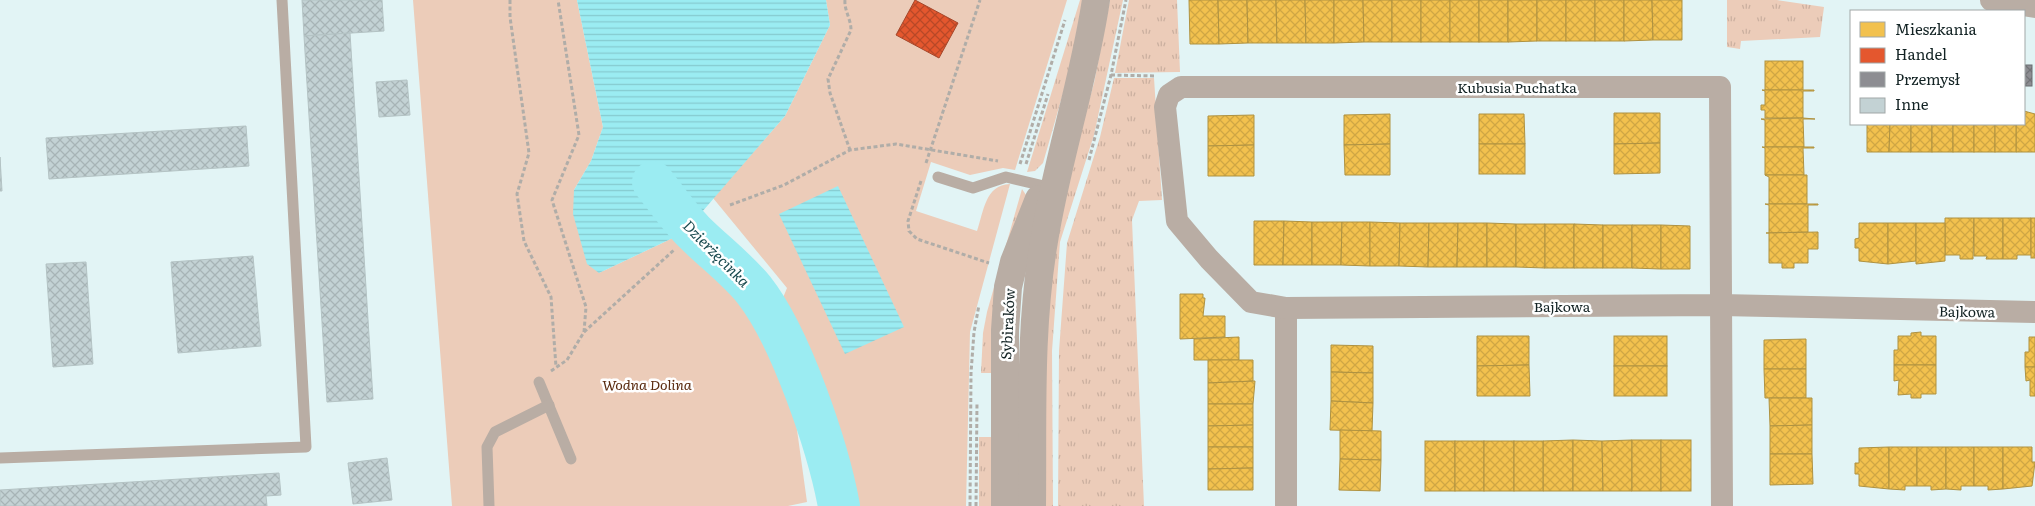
<svg xmlns="http://www.w3.org/2000/svg" width="2035" height="506" viewBox="0 0 2035 506" font-family="Literata,serif">
<defs>
<pattern id="grass-tufts" width="24" height="20" patternUnits="userSpaceOnUse" patternTransform="scale(1.25)"><rect width="24" height="20" fill="#ecccb9"/><path d="M3 7l-1-3M5 7V3M7 7l1-3M15 17l-1-3M17 17v-4M19 17l1-3" fill="none" stroke="#caaf9f"/></pattern>
<pattern id="water-rules" width="6" height="5" patternUnits="userSpaceOnUse" patternTransform="scale(1.25)"><rect width="6" height="5" fill="#9becf2"/><path d="M0 2.5h6" fill="none" stroke="#85cacf"/></pattern>
<pattern id="homes-cross-hatch" width="8" height="8" patternUnits="userSpaceOnUse" patternTransform="scale(1.25)"><rect width="8" height="8" fill="#f2c14e"/><path d="M0 0l8 8M0 8l8-8" fill="none" stroke="#cfa644"/></pattern>
<pattern id="shops-cross-hatch" width="8" height="8" patternUnits="userSpaceOnUse" patternTransform="scale(1.25)"><rect width="8" height="8" fill="#e4572e"/><path d="M0 0l8 8M0 8l8-8" fill="none" stroke="#b84827"/></pattern>
<pattern id="industry-cross-hatch" width="8" height="8" patternUnits="userSpaceOnUse" patternTransform="scale(1.25)"><rect width="8" height="8" fill="#8d8d92"/><path d="M0 0l8 8M0 8l8-8" fill="none" stroke="#727377"/></pattern>
<pattern id="building-cross-hatch" width="8" height="8" patternUnits="userSpaceOnUse" patternTransform="scale(1.25)"><rect width="8" height="8" fill="#c3d2d4"/><path d="M0 0l8 8M0 8l8-8" fill="none" stroke="#a7b4b6"/></pattern>
</defs>
<rect width="100%" height="100%" fill="#e2f4f5"/>
<g fill="url(#grass-tufts)">
<path d="M 1080,0 L 1083,0 L 1068,76 L 1043,163 L 1035,171 L 1027,172 Z"/>
<path d="M 1110,0 L 1123,0 L 1094,135 L 1060,242 L 1052,351 L 1053,506 L 1041,506 L 1041,352 L 1058,210 L 1094,83 Z"/>
<path d="M 1129,0 L 1177,0 L 1180,72 L 1115,73 Z"/>
<path d="M 1727,0 L 1777,0 L 1824,7 L 1820,37 L 1741,41 L 1740,49 L 1727,47 Z"/>
<path d="M 1114,78 L 1154,78 L 1162,200 L 1139,201 L 1132,220 L 1144,506 L 1058,506 L 1059,351 L 1067,243 L 1100,137 Z"/>
<path d="M 1022,189 L 1028,198 L 992,373 L 981,373 L 983,333 L 987,312 Z"/>
<rect x="979" y="437" width="13" height="69"/>
</g>
<g fill="#ecccb9">
<path d="M 413,0 L 577,0 L 603,127 L 591,161 L 574,190 L 599,273 L 677,236 L 738,296 L 793,401 L 807,502 L 788,506 L 452,506 Z"/>
<path d="M 826,0 L 1067,0 L 1015,170 L 1003,168 L 970,175 L 931,162 L 916,211 L 977,231 C 984,211 985,185 1010,184 L 970,332 L 966,506 L 860,506 L 780,305 L 787,288 L 713,198 L 785,116 L 830,25 Z"/>
</g>
<g fill="url(#water-rules)">
<path d="M 577,0 L 826,0 L 830,25 L 785,116 L 689,227 L 677,236 L 599,273 L 587,264 L 573,214 L 574,190 L 591,161 L 603,127 Z"/>
<path d="M 838,186 L 904,327 L 845,354 L 779,214 Z"/>
</g>
<g fill="url(#homes-cross-hatch)" stroke="#af9241">
<path d="M 1189,0 L 1218,0 L 1219,44 L 1190,44 Z"/>
<path d="M 1218,0 L 1247,0 L 1248,43 L 1219,44 Z"/>
<path d="M 1247,0 L 1276,0 L 1277,43 L 1248,43 Z"/>
<path d="M 1276,0 L 1305,0 L 1306,43 L 1277,43 Z"/>
<path d="M 1305,0 L 1334,0 L 1334,43 L 1306,43 Z"/>
<path d="M 1334,0 L 1363,0 L 1364,42 L 1334,43 Z"/>
<path d="M 1363,0 L 1392,0 L 1392,42 L 1364,42 Z"/>
<rect x="1392" y="0" width="29" height="42"/>
<rect x="1421" y="0" width="29" height="42"/>
<rect x="1450" y="0" width="29" height="42"/>
<rect x="1479" y="0" width="29" height="42"/>
<path d="M 1508,0 L 1537,0 L 1537,41 L 1508,42 Z"/>
<rect x="1537" y="0" width="29" height="41"/>
<rect x="1566" y="0" width="29" height="41"/>
<rect x="1595" y="0" width="29" height="41"/>
<path d="M 1624,0 L 1652,0 L 1653,40 L 1624,41 Z"/>
<path d="M 1652,0 L 1682,0 L 1682,40 L 1653,40 Z"/>
<rect x="1765" y="61" width="38" height="29"/>
<path d="M 1762,90 L 1814,90 L 1814,91 L 1803,91 L 1803,118 L 1765,118 L 1765,110 L 1761,110 L 1761,105 L 1765,105 L 1765,91 Z"/>
<path d="M 2024,111 L 2035,114 L 2035,152 L 2016,152 L 2016,124 L 2024,124 Z"/>
<path d="M 1614,113 L 1660,113 L 1660,143 L 1614,144 Z"/>
<path d="M 1390,114 L 1390,144 L 1344,145 L 1344,115 Z"/>
<path d="M 1479,114 L 1524,114 L 1525,144 L 1479,144 Z"/>
<path d="M 1254,115 L 1254,145 L 1208,146 L 1208,116 Z"/>
<path d="M 1803,118 L 1815,119 L 1803,119 L 1804,147 L 1765,147 L 1765,120 L 1761,119 Z"/>
<path d="M 1867,124 L 1890,124 L 1889,152 L 1867,152 Z"/>
<path d="M 1890,124 L 1911,124 L 1911,152 L 1889,152 Z"/>
<rect x="1911" y="124" width="21" height="28"/>
<rect x="1932" y="124" width="21" height="28"/>
<rect x="1953" y="124" width="21" height="28"/>
<rect x="1974" y="124" width="21" height="28"/>
<rect x="1995" y="124" width="21" height="28"/>
<path d="M 1660,143 L 1660,173 L 1614,174 L 1614,144 Z"/>
<path d="M 1390,144 L 1390,175 L 1345,175 L 1344,145 Z"/>
<rect x="1479" y="144" width="46" height="30"/>
<path d="M 1254,145 L 1254,176 L 1208,176 L 1208,146 Z"/>
<path d="M 1762,147 L 1814,147 L 1814,148 L 1803,148 L 1804,175 L 1765,175 L 1765,148 Z"/>
<path d="M 1765,175 L 1807,175 L 1807,204 L 1769,204 L 1769,177 Z"/>
<path d="M 1765,204 L 1818,204 L 1818,205 L 1808,205 L 1808,232 L 1769,233 L 1769,205 Z"/>
<path d="M 1945,218 L 1974,218 L 1973,259 L 1960,259 L 1960,255 L 1945,255 Z"/>
<path d="M 1974,218 L 2003,218 L 2003,259 L 1986,259 L 1987,256 L 1974,256 Z"/>
<path d="M 2003,218 L 2031,218 L 2031,255 L 2017,255 L 2017,259 L 2003,259 Z"/>
<rect x="2031" y="218" width="4" height="40"/>
<path d="M 1254,221 L 1284,221 L 1283,265 L 1254,265 Z"/>
<path d="M 1284,221 L 1312,222 L 1312,265 L 1283,265 Z"/>
<path d="M 1312,222 L 1342,222 L 1341,265 L 1312,265 Z"/>
<path d="M 1342,222 L 1370,222 L 1370,266 L 1341,265 Z"/>
<path d="M 1370,222 L 1400,223 L 1399,266 L 1370,266 Z"/>
<path d="M 1400,223 L 1429,223 L 1428,267 L 1399,266 Z"/>
<path d="M 1429,223 L 1458,223 L 1457,267 L 1428,267 Z"/>
<path d="M 1458,223 L 1487,223 L 1487,267 L 1457,267 Z"/>
<path d="M 1487,223 L 1516,224 L 1516,267 L 1487,267 Z"/>
<path d="M 1859,223 L 1888,223 L 1888,264 L 1859,261 L 1859,248 L 1855,248 L 1855,239 L 1859,238 Z"/>
<path d="M 1888,223 L 1916,223 L 1916,261 L 1888,264 Z"/>
<path d="M 1916,223 L 1945,223 L 1945,261 L 1916,264 Z"/>
<path d="M 1516,224 L 1545,224 L 1545,268 L 1516,267 Z"/>
<rect x="1545" y="224" width="29" height="44"/>
<path d="M 1574,224 L 1603,225 L 1603,268 L 1574,268 Z"/>
<rect x="1603" y="225" width="29" height="43"/>
<path d="M 1632,225 L 1661,225 L 1661,269 L 1632,268 Z"/>
<path d="M 1661,225 L 1690,226 L 1690,269 L 1661,269 Z"/>
<path d="M 1818,232 L 1818,249 L 1808,249 L 1808,263 L 1794,263 L 1794,268 L 1782,268 L 1782,263 L 1769,263 L 1769,233 L 1766,233 Z"/>
<path d="M 1180,294 L 1203,294 L 1203,298 L 1205,298 L 1203,316 L 1225,316 L 1225,337 L 1180,339 Z"/>
<path d="M 1921,332 L 1921,336 L 1936,336 L 1936,365 L 1894,365 L 1894,350 L 1898,350 L 1898,336 L 1911,336 L 1911,333 Z"/>
<path d="M 1477,336 L 1529,336 L 1529,365 L 1477,366 Z"/>
<rect x="1614" y="336" width="53" height="30"/>
<path d="M 1239,337 L 1239,360 L 1194,360 L 1194,339 Z"/>
<path d="M 2029,337 L 2035,337 L 2035,367 L 2025,367 L 2025,352 L 2029,352 Z"/>
<path d="M 1806,339 L 1806,369 L 1764,369 L 1764,340 Z"/>
<path d="M 1331,345 L 1373,346 L 1373,373 L 1331,372 Z"/>
<path d="M 1208,360 L 1253,360 L 1253,381 L 1208,383 Z"/>
<path d="M 1529,365 L 1530,396 L 1477,396 L 1477,366 Z"/>
<path d="M 1894,365 L 1936,365 L 1936,394 L 1921,394 L 1921,398 L 1911,398 L 1911,394 L 1898,395 L 1899,380 L 1894,381 Z"/>
<rect x="1614" y="366" width="53" height="30"/>
<path d="M 2025,367 L 2035,367 L 2035,396 L 2030,396 L 2030,380 L 2026,381 Z"/>
<path d="M 1764,369 L 1806,369 L 1806,398 L 1765,398 Z"/>
<path d="M 1331,372 L 1373,373 L 1373,403 L 1331,401 Z"/>
<path d="M 1255,381 L 1253,404 L 1208,404 L 1208,383 Z"/>
<path d="M 1769,398 L 1812,398 L 1812,425 L 1770,426 Z"/>
<path d="M 1331,401 L 1373,403 L 1372,431 L 1330,430 Z"/>
<path d="M 1208,404 L 1253,404 L 1253,425 L 1208,426 Z"/>
<path d="M 1253,425 L 1253,447 L 1208,447 L 1208,426 Z"/>
<path d="M 1812,425 L 1812,454 L 1770,454 L 1770,426 Z"/>
<path d="M 1340,430 L 1381,431 L 1381,460 L 1340,459 Z"/>
<path d="M 1573,440 L 1573,491 L 1543,491 L 1543,441 Z"/>
<path d="M 1573,440 L 1602,441 L 1603,491 L 1573,491 Z"/>
<path d="M 1632,440 L 1632,491 L 1603,491 L 1602,441 Z"/>
<rect x="1632" y="440" width="29" height="51"/>
<rect x="1661" y="440" width="30" height="51"/>
<rect x="1425" y="441" width="30" height="50"/>
<rect x="1455" y="441" width="29" height="50"/>
<rect x="1484" y="441" width="30" height="50"/>
<rect x="1514" y="441" width="29" height="50"/>
<path d="M 1208,447 L 1253,447 L 1253,468 L 1208,469 Z"/>
<path d="M 1889,447 L 1889,489 L 1859,486 L 1859,474 L 1855,474 L 1855,463 L 1859,463 L 1859,448 Z"/>
<path d="M 1889,447 L 1917,447 L 1917,486 L 1905,486 L 1905,490 L 1889,489 Z"/>
<path d="M 1917,447 L 1946,447 L 1946,489 L 1931,490 L 1931,486 L 1917,486 Z"/>
<path d="M 1946,447 L 1974,447 L 1974,486 L 1961,486 L 1961,490 L 1946,489 Z"/>
<path d="M 1974,447 L 2003,447 L 2003,489 L 1988,490 L 1988,486 L 1974,486 Z"/>
<path d="M 2003,447 L 2032,447 L 2032,462 L 2035,462 L 2032,486 L 2003,489 Z"/>
<path d="M 1770,454 L 1812,454 L 1813,484 L 1770,485 Z"/>
<path d="M 1340,459 L 1381,460 L 1380,491 L 1339,490 Z"/>
<path d="M 1253,468 L 1253,490 L 1208,490 L 1208,469 Z"/>
</g>
<path fill="url(#shops-cross-hatch)" stroke="#a5472b" d="M 915,0 L 958,23 L 939,58 L 896,35 Z"/>
<rect fill="url(#industry-cross-hatch)" stroke="#686d71" x="2024" y="65" width="8" height="21"/>
<g fill="none" stroke-linecap="round" stroke-linejoin="round">
<path stroke="#9becf2" stroke-width="42" d="M 653,182 C 666,198 679,217 694,232 C 713,251 737,269 754,290 C 791,337 828,447 839,506"/>
</g>
<g fill="url(#building-cross-hatch)" stroke="#b4c3c4">
<path d="M 302,0 L 382,0 L 384,31 L 304,36 Z"/>
<path d="M 350,33 L 373,399 L 327,402 L 304,36 Z"/>
<path d="M 407,80 L 410,115 L 379,117 L 376,82 Z"/>
<path d="M 246,126 L 249,166 L 49,179 L 46,138 Z"/>
<path d="M 0,157 L 2,191 L 0,191 Z"/>
<path d="M 253,256 L 261,346 L 178,353 L 171,262 Z"/>
<path d="M 86,262 L 93,364 L 53,367 L 46,264 Z"/>
<path d="M 387,458 L 392,500 L 353,504 L 348,463 Z"/>
<path d="M 279,473 L 281,495 L 266,496 L 267,506 L 0,506 L 0,490 Z"/>
</g>
<g fill="none" stroke-linecap="round" stroke-linejoin="round">
<g stroke="#b0ada8" stroke-width="3" stroke-dasharray="4 2.5" stroke-linecap="butt">
<path d="M 510,0 L 510,17 L 529,153 L 517,194 L 524,241 L 551,297 L 556,367"/>
<path d="M 845,0 C 844,10 851,19 851,30 L 828,79 L 830,93 L 850,150"/>
<path d="M 1111,75 L 1156,76"/>
<path d="M 1089,160 L 1111,75 L 1126,0"/>
<path d="M 926,163 L 980,0"/>
<path d="M 1020,164 L 1065,20"/>
<path d="M 1026,164 L 1048,94"/>
<path d="M 921,181 L 908,221 L 909,231 L 917,239 L 989,263"/>
<path d="M 730,205 L 784,185 L 850,150 L 896,144 L 998,161"/>
<path d="M 584,332 L 674,250"/>
<path d="M 551,371 L 567,360 L 584,332 L 586,307 L 552,200 L 579,135 L 558,0"/>
<path d="M 970,506 L 971,373 L 974,332 L 979,305"/>
<path d="M 976,506 L 977,402"/>
</g>
<g stroke="#b9ada4" stroke-width="11">
<path d="M 938,177 L 973,188 L 1006,177 L 1044,186"/>
<path d="M 539,382 L 571,459"/>
<path d="M 0,458 L 306,447 L 282,0"/>
<path d="M 489,506 L 487,447 L 495,432 L 549,405"/>
</g>
<g stroke="#b9ada4" stroke-width="22">
<path d="M 1991,0 L 2035,7"/>
<path d="M 1286,506 L 1286,308"/>
<path d="M 1722,506 L 1720,87 L 1181,87 L 1169,95 L 1165,107 L 1177,221 L 1209,259 L 1251,302 L 1286,308 L 1721,305 L 2035,312"/>
</g>
<g stroke="#b9ada4" stroke-width="28">
<path d="M 1005,506 L 1005,330 L 1008,287 L 1014,262 L 1039,199"/>
<path d="M 1032,506 C 1033,417 1029,329 1044,241 C 1057,160 1084,81 1096,0"/>
</g>
</g>
<g text-anchor="middle" dominant-baseline="central" stroke-width="5" stroke-linejoin="round" paint-order="stroke">
<g font-size="14" fill="#132324" stroke="#fff">
<text x="1517" y="87">Kubusia Puchatka</text>
<text x="1562" y="306">Bajkowa</text>
<text transform="translate(1967 311) rotate(1)">Bajkowa</text>
<text transform="translate(1007 324) rotate(-87)">Sybiraków</text>
</g>
<g font-size="14" font-style="italic" fill="#5a2b10" stroke="#fff">
<text x="647" y="384">Wodna Dolina</text>
</g>
<g font-size="15" font-style="italic" fill="#18494e" stroke="#fff">
<text transform="translate(717 253) rotate(45)">Dzierżęcinka</text>
</g>
</g>
<rect x="1850" y="10" width="175" height="115" fill="#ffffff" stroke="#a1a7a7"/>
<rect x="1860" y="22" width="25" height="15" fill="#f2c14e" stroke="#a1a7a7"/>
<text x="1895" y="35" font-size="15" fill="#132324">Mieszkania</text>
<rect x="1860" y="48" width="25" height="15" fill="#e4572e" stroke="#a1a7a7"/>
<text x="1895" y="60" font-size="15" fill="#132324">Handel</text>
<rect x="1860" y="72" width="25" height="15" fill="#8d8d92" stroke="#a1a7a7"/>
<text x="1895" y="85" font-size="15" fill="#132324">Przemysł</text>
<rect x="1860" y="98" width="25" height="15" fill="#c3d2d4" stroke="#a1a7a7"/>
<text x="1895" y="110" font-size="15" fill="#132324">Inne</text>
</svg>
